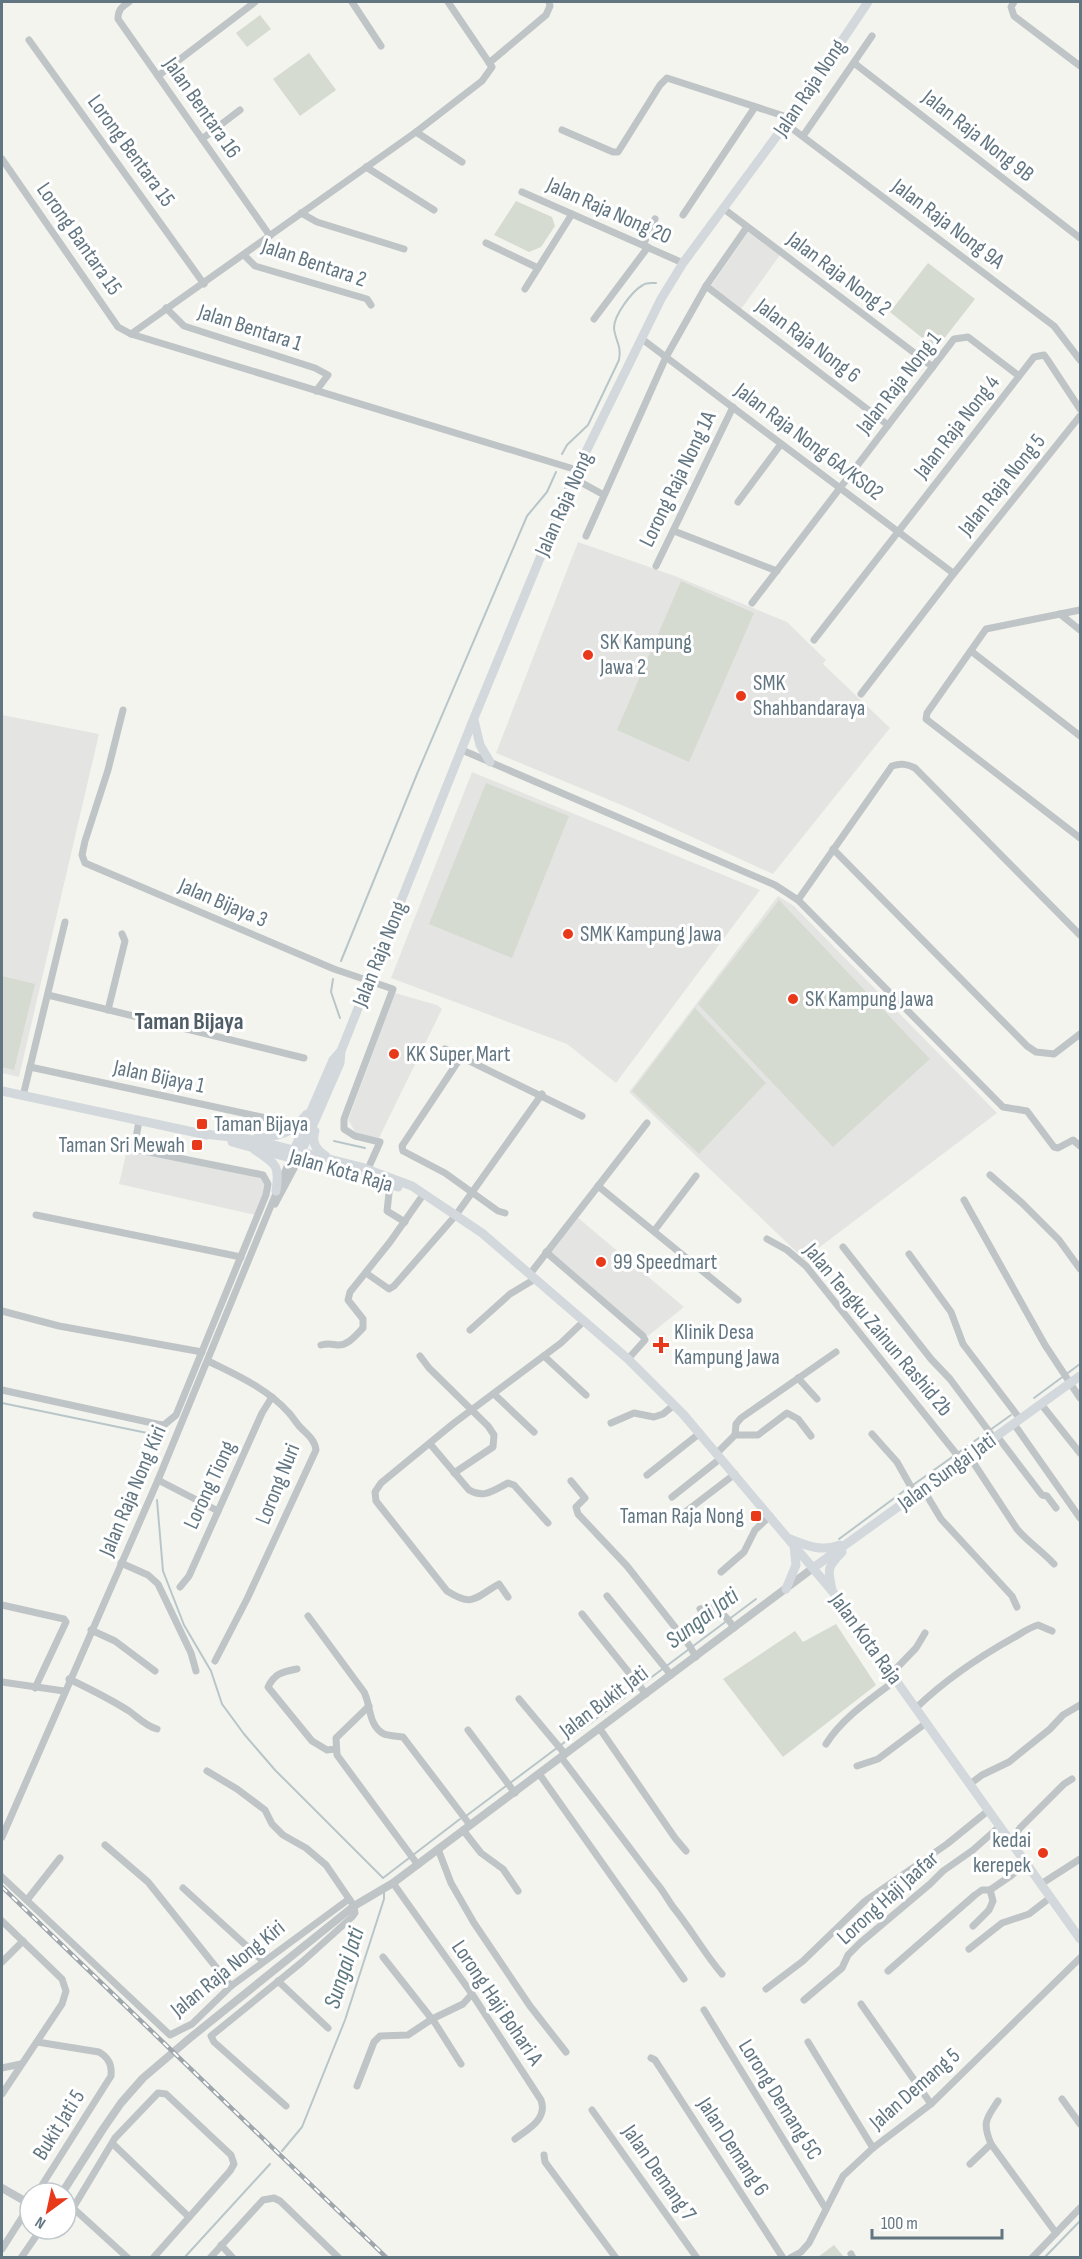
<svg xmlns="http://www.w3.org/2000/svg" width="1082" height="2259" viewBox="0 0 1082 2259" font-family="'Sofia Sans Condensed',sans-serif">
<rect width="100%" height="100%" fill="#f4f4ef"/>
<g fill="#e4e5e3">
<path d="M 748,232 L 780,255 L 741,309 L 711,286 Z"/>
<path d="M 578,542 L 675,576 L 787,622 L 826,660 L 823,664 L 890,728 L 773,874 L 631,809 L 496,753 Z"/>
<path d="M 2,715 L 99,734 L 19,1077 L 2,1073 Z"/>
<path d="M 472,772 L 760,890 L 616,1083 L 567,1044 L 391,978 Z"/>
<path d="M 778,896 L 794,906 L 997,1113 L 804,1259 L 629,1092 Z"/>
<path d="M 395,993 L 437,1005 L 442,1009 L 379,1138 L 356,1133 L 348,1120 Z"/>
<path d="M 133,1152 L 261,1178 L 265,1184 L 265,1189 L 255,1215 L 119,1184 L 126,1154 Z"/>
<path d="M 577,1217 L 684,1307 L 648,1336 L 551,1252 Z"/>
</g>
<g fill="#d5dbd0">
<path d="M 260,15 L 271,29 L 247,47 L 236,33 Z"/>
<path d="M 309,53 L 336,90 L 300,116 L 273,79 Z"/>
<path d="M 516,201 L 552,217 L 555,226 L 541,247 L 529,252 L 494,235 Z"/>
<path d="M 928,263 L 975,299 L 936,349 L 890,312 Z"/>
<path d="M 681,581 L 754,613 L 689,762 L 617,730 Z"/>
<path d="M 486,783 L 569,816 L 512,958 L 429,924 Z"/>
<path d="M 779,900 L 930,1059 L 833,1147 L 698,1004 Z"/>
<path d="M 2,976 L 35,984 L 14,1070 L 2,1067 Z"/>
<path d="M 695,1008 L 766,1083 L 699,1154 L 632,1091 Z"/>
<path d="M 836,1624 L 876,1685 L 783,1757 L 723,1679 L 795,1631 L 803,1642 Z"/>
<path d="M 834,2245 L 844,2257 L 818,2257 Z"/>
</g>
<g fill="none" stroke-linecap="round" stroke-linejoin="round">
<g stroke="#b8c6c9" stroke-width="2">
<path d="M 562,454 L 567,445 L 588,425 L 619,360 C 622,346 615,340 614,328 C 614,315 632,291 643,285 C 647,282 651,283 656,283"/>
<path d="M 341,961 L 417,774 L 527,516 L 547,492 L 556,472"/>
<path d="M 333,979 L 331,992 L 340,1018"/>
<path d="M 334,1141 L 365,1148"/>
<path d="M 1034,1398 L 1080,1364"/>
<path d="M 2,1403 L 152,1434 L 154,1439"/>
<path d="M 146,1463 L 148,1457"/>
<path d="M 913,1485 L 1011,1415"/>
<path d="M 157,1500 L 163,1571 L 184,1625 L 211,1671 L 222,1704 L 244,1734 L 275,1770 L 383,1878"/>
<path d="M 839,1539 L 908,1488"/>
<path d="M 466,1816 L 756,1599"/>
<path d="M 383,1878 L 460,1819"/>
<path d="M 282,2151 L 302,2127 L 345,2020 L 384,1899 L 384,1892"/>
<path d="M 184,2258 L 270,2164"/>
<path d="M 1044,2258 L 1080,2221"/>
</g>
<g stroke="#bfc4c6" stroke-width="7">
<path d="M 129,2 C 122,7 118,9 118,19 L 270,236"/>
<path d="M 352,2 L 381,46"/>
<path d="M 1014,2 L 1011,7 L 1014,16 L 1080,66"/>
<path d="M 29,40 L 204,284"/>
<path d="M 489,63 L 546,15 L 550,6 L 549,2"/>
<path d="M 854,63 L 1080,238"/>
<path d="M 158,76 L 255,2"/>
<path d="M 786,124 L 1054,326 L 1080,360"/>
<path d="M 562,130 L 613,152 L 618,152 L 660,85 L 667,78 L 790,118"/>
<path d="M 416,132 L 462,162"/>
<path d="M 803,136 L 872,36"/>
<path d="M 202,139 L 240,110"/>
<path d="M 2,159 L 118,327 L 131,334 L 577,470"/>
<path d="M 366,167 L 434,210"/>
<path d="M 522,192 L 683,263"/>
<path d="M 724,209 L 933,367"/>
<path d="M 301,213 L 317,222 L 404,249"/>
<path d="M 683,215 L 755,107"/>
<path d="M 486,243 L 538,268"/>
<path d="M 643,245 L 655,219"/>
<path d="M 244,255 L 255,266 L 367,299 L 371,305"/>
<path d="M 706,286 L 888,425"/>
<path d="M 525,289 L 572,214"/>
<path d="M 166,308 L 184,326 L 315,368 L 328,375 L 316,391"/>
<path d="M 594,319 L 648,247"/>
<path d="M 131,334 L 416,132 L 482,81 L 492,67 L 448,2"/>
<path d="M 642,339 L 953,573"/>
<path d="M 573,478 L 604,495"/>
<path d="M 738,502 L 781,444"/>
<path d="M 674,531 L 777,571"/>
<path d="M 586,536 L 666,357 L 706,286 L 747,227"/>
<path d="M 656,566 L 733,407"/>
<path d="M 752,603 L 954,339 L 968,337 L 1019,376"/>
<path d="M 1080,610 L 986,629 L 927,713 L 926,719 L 1080,838"/>
<path d="M 1060,614 L 1080,630"/>
<path d="M 814,640 L 1034,357 L 1044,355 L 1047,359 L 1080,409"/>
<path d="M 971,651 L 1080,736"/>
<path d="M 861,694 L 951,577 L 1080,416"/>
<path d="M 123,710 L 108,770 L 85,841 L 82,855 L 85,863 L 334,969 L 393,989 L 344,1119 L 344,1129 L 355,1136 L 380,1142 L 367,1171"/>
<path d="M 462,750 L 775,885 L 798,900 L 1003,1107 L 1027,1111 L 1054,1147 L 1058,1148 L 1073,1140 L 1080,1146"/>
<path d="M 833,849 L 1027,1046 L 1036,1052 L 1054,1054 L 1080,1034"/>
<path d="M 798,900 L 892,766 C 901,763 907,764 915,768 L 1080,935"/>
<path d="M 48,995 L 304,1058"/>
<path d="M 108,1010 L 125,941 L 122,934"/>
<path d="M 445,1049 L 582,1116"/>
<path d="M 461,1057 L 402,1146 L 403,1151 L 445,1173 L 498,1211 L 505,1213"/>
<path d="M 30,1067 L 280,1121"/>
<path d="M 23,1096 L 65,922"/>
<path d="M 990,1175 L 1022,1203 L 1059,1240 L 1080,1269"/>
<path d="M 390,1184 L 387,1211 L 405,1222"/>
<path d="M 598,1186 L 738,1300"/>
<path d="M 964,1200 L 1045,1345 L 1080,1398"/>
<path d="M 275,1204 L 299,1159"/>
<path d="M 36,1215 L 241,1257"/>
<path d="M 654,1231 L 696,1176"/>
<path d="M 767,1239 L 787,1250 L 806,1266 L 962,1461"/>
<path d="M 843,1247 L 931,1359 L 950,1379 L 994,1438"/>
<path d="M 546,1252 L 643,1336 L 645,1340 L 628,1359"/>
<path d="M 909,1254 L 951,1312 L 963,1344 L 1020,1419"/>
<path d="M 366,1273 L 389,1289 L 394,1286 L 456,1215 L 542,1094"/>
<path d="M 530,1274 L 647,1123"/>
<path d="M 2,1311 L 59,1326 L 202,1352"/>
<path d="M 470,1330 L 510,1294 L 535,1279"/>
<path d="M 321,1345 C 328,1343 330,1344 337,1345 C 348,1346 356,1335 363,1328 L 363,1319 L 348,1300 L 350,1292 L 390,1242 L 423,1195"/>
<path d="M 420,1356 L 429,1368 L 488,1426 L 494,1435 L 493,1447 L 454,1473"/>
<path d="M 544,1356 L 586,1395"/>
<path d="M 208,1361 C 236,1375 267,1388 289,1413 C 293,1417 296,1423 301,1428 C 307,1434 315,1440 316,1450 L 247,1599 L 215,1661"/>
<path d="M 798,1378 L 817,1399"/>
<path d="M 2,1390 L 157,1424 L 164,1425 L 176,1415 L 266,1195 L 268,1184 L 263,1175 L 134,1149 L 139,1121"/>
<path d="M 494,1394 L 534,1432"/>
<path d="M 1041,1404 L 1080,1453"/>
<path d="M 611,1423 L 634,1413 L 654,1417 L 663,1414 L 674,1405"/>
<path d="M 1014,1424 L 1080,1518"/>
<path d="M 872,1434 L 897,1462 L 915,1494"/>
<path d="M 735,1435 L 736,1424 L 741,1418 L 836,1352"/>
<path d="M 997,1436 L 1042,1495 L 1047,1496 L 1056,1508"/>
<path d="M 431,1445 L 469,1490 C 484,1499 494,1490 508,1483 L 514,1485 L 548,1523"/>
<path d="M 717,1453 L 735,1435 L 758,1435 L 787,1413 L 798,1419 L 811,1436"/>
<path d="M 969,1456 L 1017,1529 C 1028,1542 1042,1551 1054,1564"/>
<path d="M 647,1475 L 700,1433"/>
<path d="M 158,1480 L 218,1511"/>
<path d="M 571,1481 L 585,1498 L 576,1507 L 578,1514 L 627,1566 L 689,1645 L 696,1657"/>
<path d="M 923,1489 L 941,1519 L 1012,1596 L 1017,1607"/>
<path d="M 672,1497 L 721,1458"/>
<path d="M 680,1516 L 735,1474"/>
<path d="M 121,1563 L 148,1575 L 158,1584 L 191,1653 L 196,1671"/>
<path d="M 721,1572 L 744,1552 L 755,1530 L 770,1516"/>
<path d="M 180,1587 L 189,1576 L 262,1413 L 272,1397"/>
<path d="M 607,1596 L 671,1675"/>
<path d="M 508,1597 L 499,1584 C 475,1597 474,1608 447,1591 L 376,1501 L 375,1492 L 381,1483 L 454,1423 L 561,1343 L 584,1321"/>
<path d="M 2,1605 L 64,1619 L 66,1622 L 35,1688"/>
<path d="M 700,1609 C 715,1603 726,1615 734,1628"/>
<path d="M 582,1614 L 646,1694"/>
<path d="M 308,1616 L 364,1692 C 371,1705 368,1726 384,1734 C 389,1736 397,1736 403,1737 L 470,1825"/>
<path d="M 91,1630 L 115,1641 L 155,1671"/>
<path d="M 297,1669 C 282,1672 275,1673 268,1687 L 312,1741 L 327,1750 L 336,1749"/>
<path d="M 891,1674 L 916,1648 L 925,1633"/>
<path d="M 69,1679 C 90,1689 110,1699 129,1711 C 139,1718 144,1725 157,1729"/>
<path d="M 2,1682 L 64,1691"/>
<path d="M 519,1699 L 565,1754"/>
<path d="M 369,1706 L 336,1738 L 337,1755 L 418,1865"/>
<path d="M 916,1708 C 944,1681 979,1657 1013,1638 C 1022,1633 1028,1628 1038,1625 L 1052,1631"/>
<path d="M 600,1729 L 675,1838 L 686,1851"/>
<path d="M 468,1730 L 515,1793"/>
<path d="M 826,1744 C 842,1718 872,1698 896,1680"/>
<path d="M 561,1757 L 654,1880 C 663,1890 666,1897 673,1907 C 691,1929 704,1953 722,1974"/>
<path d="M 857,1766 L 878,1759 L 926,1723"/>
<path d="M 207,1771 L 237,1789 L 265,1810 L 272,1824 L 283,1835 L 306,1848 L 326,1865 L 354,1906 L 355,1913 L 352,1917 L 302,1962 L 211,2036 L 214,2042 L 286,2106"/>
<path d="M 540,1775 L 684,1979"/>
<path d="M 970,1784 L 982,1775 L 1009,1762 L 1050,1729 L 1063,1715 L 1080,1705"/>
<path d="M 463,1830 L 481,1853 L 503,1869 L 518,1891"/>
<path d="M 2,1837 L 158,1480 L 291,1157"/>
<path d="M 1011,1841 L 1020,1828 L 1064,1784 L 1072,1779"/>
<path d="M 105,1845 L 148,1882 L 231,1986"/>
<path d="M 438,1849 L 451,1883 L 474,1923 L 530,2006 L 566,2052"/>
<path d="M 2,1877 L 170,2035 L 192,2024 L 231,1986 L 349,1899"/>
<path d="M 393,1883 L 472,1994 L 541,2100 C 548,2119 528,2129 515,2139"/>
<path d="M 1041,1884 L 1080,1859"/>
<path d="M 183,1888 L 263,1961"/>
<path d="M 27,1900 L 60,1858"/>
<path d="M 2,1921 L 62,1979 L 66,1991 L 62,2004 L 2,2094"/>
<path d="M 973,1926 L 989,1910 L 993,1901 L 990,1890 L 1012,1875 L 1026,1862"/>
<path d="M 969,1949 L 1002,1923 L 1029,1914 L 1051,1897"/>
<path d="M 383,1957 L 435,2023 L 461,2064"/>
<path d="M 2,1962 L 23,1941"/>
<path d="M 888,1971 L 975,1895 L 982,1890 L 990,1890"/>
<path d="M 278,1981 L 328,2028"/>
<path d="M 766,1989 L 803,1961 L 865,1901 L 947,1844 L 989,1810"/>
<path d="M 804,2000 L 842,1968 L 848,1955 L 860,1943 L 930,1884 L 943,1871 L 973,1850 L 1000,1826"/>
<path d="M 861,2004 L 931,2104"/>
<path d="M 704,2010 L 826,2209"/>
<path d="M 808,2042 L 873,2148"/>
<path d="M 651,2058 L 655,2060 L 783,2258"/>
<path d="M 2,2068 L 21,2064"/>
<path d="M 357,2086 L 374,2042 L 380,2036 L 408,2035 L 432,2019 L 463,2004 L 472,1994"/>
<path d="M 1062,2099 L 1080,2124"/>
<path d="M 998,2101 C 986,2119 982,2122 991,2144 L 1056,2233"/>
<path d="M 592,2110 L 697,2258"/>
<path d="M 113,2144 L 189,2217"/>
<path d="M 544,2155 L 545,2162 L 616,2258"/>
<path d="M 970,2164 L 991,2144"/>
<path d="M 37,2193 L 111,2076 C 112,2065 109,2058 99,2052 L 37,2042"/>
<path d="M 73,2208 L 115,2138 L 158,2093 L 166,2094 L 231,2155 L 234,2164 L 230,2171 L 153,2258"/>
<path d="M 66,2209 L 73,2208 L 128,2258"/>
<path d="M 221,2245 L 233,2258"/>
<path d="M 2,2249 L 30,2205"/>
<path d="M 851,2254 L 853,2258"/>
<path d="M 21,2258 L 41,2229"/>
<path d="M 210,2258 L 263,2200 L 274,2198 L 280,2201 L 339,2258"/>
<path d="M 790,2258 L 801,2252 L 809,2243 L 843,2176 L 873,2148 L 931,2104 L 1080,1958"/>
<path d="M 1032,2258 L 1080,2208"/>
</g>
<g stroke="#bfc4c6" stroke-width="8">
<path d="M 2,2188 L 30,2204"/>
<path d="M 62,2193 L 103,2129 L 121,2103 L 143,2078 L 190,2038 L 354,1906 L 393,1883 L 813,1568"/>
</g>
<g stroke="#d2d8dc" stroke-width="9">
<path d="M 474,720 L 480,745 L 490,762"/>
<path d="M 2,1091 L 207,1135"/>
<path d="M 315,1131 C 311,1142 316,1150 326,1156"/>
<path d="M 204,1134 L 249,1139 L 361,1167 L 412,1186 L 482,1233 L 628,1359 L 683,1414 L 833,1592 L 1080,1939"/>
<path d="M 257,1138 C 282,1136 290,1134 307,1114"/>
<path d="M 232,1142 L 398,1187"/>
<path d="M 255,1150 C 276,1164 280,1165 276,1191"/>
<path d="M 291,1157 L 333,1060 L 341,1051 L 474,718 L 573,478 L 661,299 L 683,263 L 790,118 L 868,2"/>
<path d="M 299,1157 L 340,1063 L 341,1051"/>
<path d="M 790,1539 C 807,1546 822,1552 840,1545"/>
<path d="M 813,1568 L 1080,1376"/>
<path d="M 786,1589 L 796,1565 L 794,1546"/>
<path d="M 832,1590 C 828,1570 826,1568 842,1552"/>
</g>
<g stroke="#9fa7ac" stroke-width="4.5">
<path id="rail" d="M 2,1887 L 387,2258"/>
</g>
<use href="#rail" stroke="#fff" stroke-width="2" stroke-dasharray="7" stroke-linecap="butt"/>
</g>
<g fill="#e8391b" stroke="#fff" stroke-width="2">
<circle cx="588" cy="655" r="6"/>
<circle cx="741" cy="696" r="6"/>
<circle cx="568" cy="934" r="6"/>
<circle cx="793" cy="999" r="6"/>
<circle cx="394" cy="1054" r="6"/>
<rect x="196" y="1118" width="12" height="12" rx="3"/>
<rect x="191" y="1139" width="12" height="12" rx="3"/>
<circle cx="601" cy="1262" r="6"/>
<path d="M658 1336h6v6h6v6h-6v6h-6v-6h-6v-6h6z"/>
<rect x="750" y="1510" width="12" height="12" rx="3"/>
<circle cx="1043" cy="1853" r="6"/>
</g>
<g text-anchor="middle" dominant-baseline="central" stroke-width="6" stroke-linejoin="round" paint-order="stroke">
<g font-size="22" fill="#627682" stroke="#fff">
<text transform="translate(810 88) rotate(-56)">Jalan Raja Nong</text>
<text transform="translate(202 108) rotate(55)">Jalan Bentara 16</text>
<text transform="translate(978 136) rotate(38)">Jalan Raja Nong 9B</text>
<text transform="translate(131 151) rotate(54)">Lorong Bentara 15</text>
<text transform="translate(609 211) rotate(24)">Jalan Raja Nong 20</text>
<text transform="translate(948 224) rotate(37)">Jalan Raja Nong 9A</text>
<text transform="translate(79 239) rotate(55)">Lorong Bantara 15</text>
<text transform="translate(314 263) rotate(19)">Jalan Bentara 2</text>
<text transform="translate(839 274) rotate(37)">Jalan Raja Nong 2</text>
<text transform="translate(250 328) rotate(18)">Jalan Bentara 1</text>
<text transform="translate(808 341) rotate(37)">Jalan Raja Nong 6</text>
<text transform="translate(899 383) rotate(-52)">Jalan Raja Nong 1</text>
<text transform="translate(957 427) rotate(-52)">Jalan Raja Nong 4</text>
<text transform="translate(809 442) rotate(37)">Jalan Raja Nong 6A/KS02</text>
<text transform="translate(678 479) rotate(-64)">Lorong Raja Nong 1A</text>
<text transform="translate(1002 485) rotate(-51)">Jalan Raja Nong 5</text>
<text transform="translate(564 504) rotate(-66)">Jalan Raja Nong</text>
<text transform="translate(223 903) rotate(23)">Jalan Bijaya 3</text>
<text transform="translate(380 954) rotate(-68)">Jalan Raja Nong</text>
<text transform="translate(159 1077) rotate(12)">Jalan Bijaya 1</text>
<text transform="translate(341 1171) rotate(16)">Jalan Kota Raja</text>
<text transform="translate(878 1330) rotate(50)">Jalan Tengku Zainun Rashid 2b</text>
<text transform="translate(947 1472) rotate(-36)">Jalan Sungai Jati</text>
<text transform="translate(278 1484) rotate(-68)">Lorong Nuri</text>
<text transform="translate(210 1485) rotate(-65)">Lorong Tiong</text>
<text transform="translate(133 1491) rotate(-67)">Jalan Raja Nong Kiri</text>
<text transform="translate(866 1639) rotate(54)">Jalan Kota Raja</text>
<text transform="translate(604 1702) rotate(-37)">Jalan Bukit Jati</text>
<text transform="translate(888 1898) rotate(-42)">Lorong Haji Jaafar</text>
<text transform="translate(228 1969) rotate(-39)">Jalan Raja Nong Kiri</text>
<text transform="translate(497 2003) rotate(56)">Lorong Haji Bohari A</text>
<text transform="translate(915 2089) rotate(-41)">Jalan Demang 5</text>
<text transform="translate(780 2100) rotate(58)">Lorong Demang 5C</text>
<text transform="translate(59 2125) rotate(-58)">Bukit Jati 5</text>
<text transform="translate(733 2147) rotate(57)">Jalan Demang 6</text>
<text transform="translate(659 2173) rotate(55)">Jalan Demang 7</text>
</g>
<g font-size="22" fill="#627682" stroke="#fff" text-anchor="start">
<text x="600" y="642">SK Kampung<tspan x="600" dy="25">Jawa 2</tspan></text>
<text x="753" y="683">SMK<tspan x="753" dy="25">Shahbandaraya</tspan></text>
<text x="580" y="934">SMK Kampung Jawa</text>
<text x="805" y="999">SK Kampung Jawa</text>
<text x="406" y="1054">KK Super Mart</text>
<text x="214" y="1124">Taman Bijaya</text>
<text x="185" y="1145" text-anchor="end">Taman Sri Mewah</text>
<text x="613" y="1262">99 Speedmart</text>
<text x="674" y="1332">Klinik Desa<tspan x="674" dy="25">Kampung Jawa</tspan></text>
<text x="744" y="1516" text-anchor="end">Taman Raja Nong</text>
<text x="1031" y="1840" text-anchor="end">kedai<tspan x="1031" dy="25">kerepek</tspan></text>
</g>
<g font-size="24" font-weight="bold" fill="#505e67" stroke="#fff">
<text x="189" y="1021">Taman Bijaya</text>
</g>
<g font-size="24" font-style="italic" fill="#5d797f" stroke="#fff">
<text transform="translate(702 1618) rotate(-37)">Sungai Jati</text>
<text transform="translate(344 1968) rotate(-72)">Sungai Jati</text>
</g>
</g>
<rect width="1082" height="2259" fill="none" stroke="#627682" stroke-width="6"/>
<g transform="translate(48 2211) rotate(213)"><circle r="28" fill="#ffffff" stroke="#c0c8cd" stroke-width="1.5"/>
<path d="M0-4.5L10 22L0 15L-10 22Z" fill="#e8391b"/>
<text y="-9" font-size="16" font-weight="bold" text-anchor="middle" fill="#627682">N</text>
</g>
<path d="M872 2229v9h130v-9" fill="none" stroke="#627682" stroke-width="3"/>
<text x="881" y="2229" font-size="18" fill="#627682" stroke="#ffffff" stroke-width="4.5" paint-order="stroke">100 m</text>
</svg>
